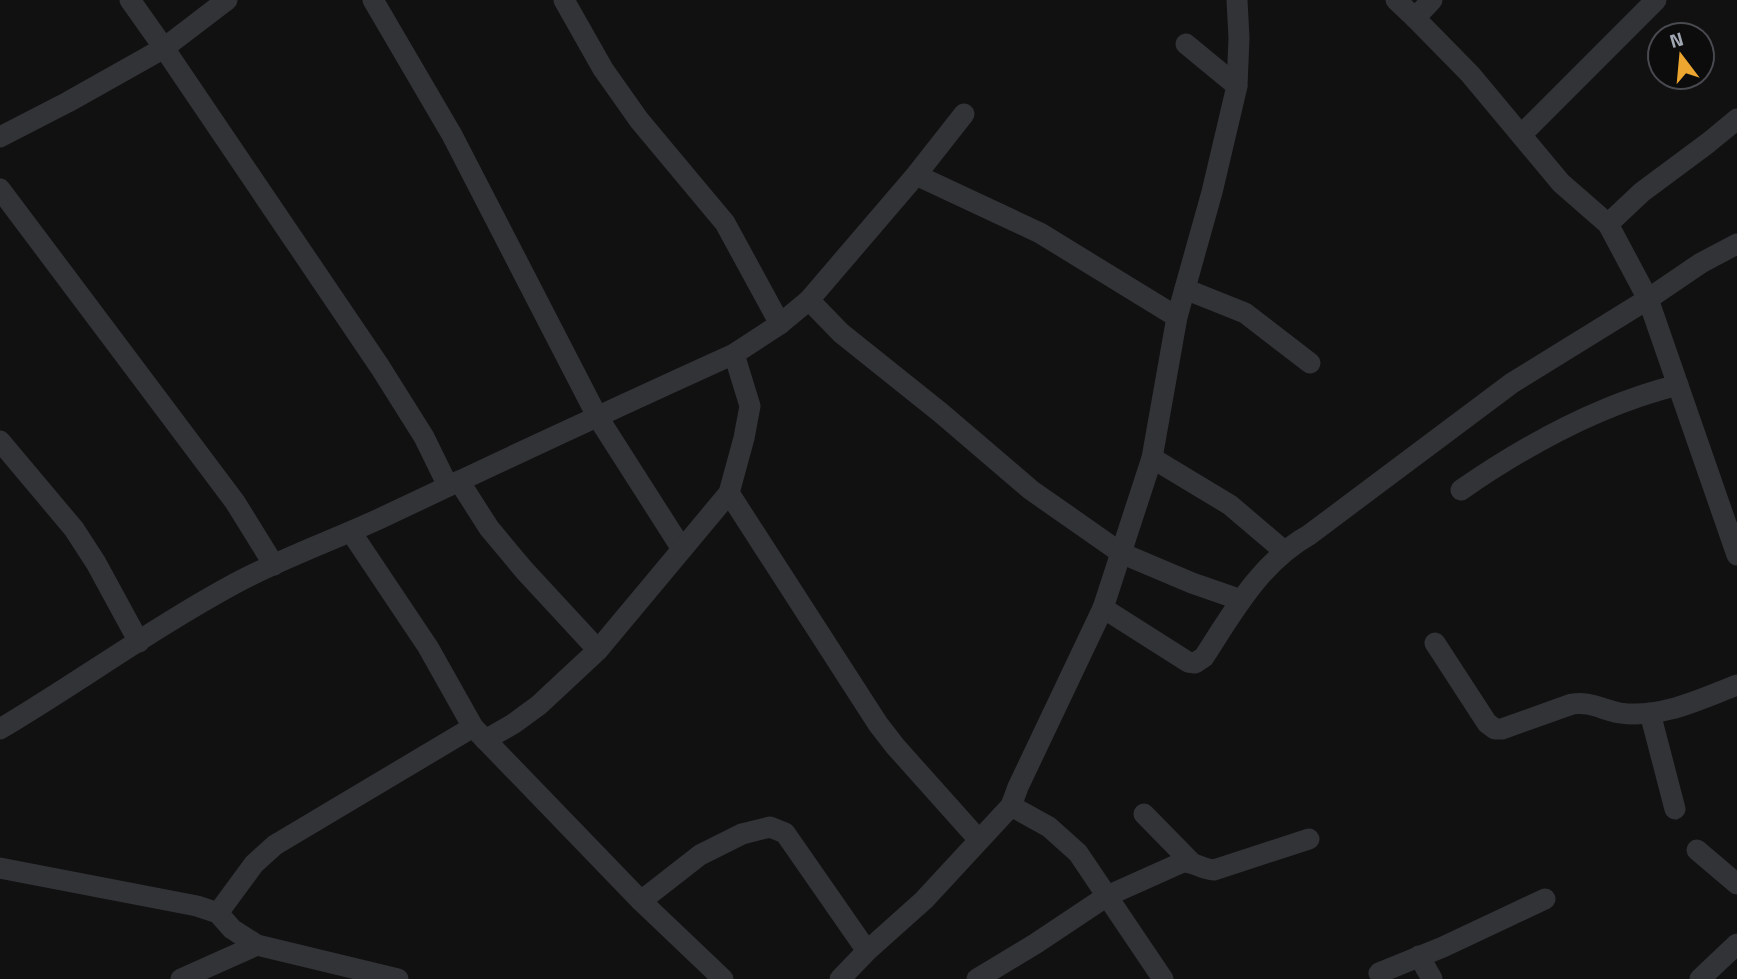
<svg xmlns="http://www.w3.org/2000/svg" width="1737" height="979" viewBox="0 0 1737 979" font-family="'Titillium Web',sans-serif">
<rect width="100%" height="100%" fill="#111112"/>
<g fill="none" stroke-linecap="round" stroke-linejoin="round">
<g stroke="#323337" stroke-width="21">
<path d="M 130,0 L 164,48 L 380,367 L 424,437 L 448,486"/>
<path d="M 373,0 L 452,135 L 597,416 L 682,549"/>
<path d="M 564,0 L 603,69 L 639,120 L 725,223 L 780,324"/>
<path d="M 1396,0 L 1415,18 L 1470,74 L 1561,183 L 1608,224 L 1648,299 L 1737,555"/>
<path d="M 1415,18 L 1432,0"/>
<path d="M 1186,44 L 1237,86"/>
<path d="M 1521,135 L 1656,0"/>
<path d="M 0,137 L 68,102 L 164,48 L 227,0"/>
<path d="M 916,175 L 1040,233 L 1177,317"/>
<path d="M 0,189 L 235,502 L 274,565"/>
<path d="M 1608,224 L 1642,192 L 1708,143 L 1737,119"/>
<path d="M 1185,289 L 1245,313 L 1310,363"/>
<path d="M 809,300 L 841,333 L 941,413 L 1031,490 L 1121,553 L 1192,583 L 1241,600"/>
<path d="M 0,441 L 74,529 L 96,563 L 139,642"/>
<path d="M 1152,458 L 1230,505 L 1284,551"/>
<path d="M 459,481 L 489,528 L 524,570 L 598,650"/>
<path d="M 1461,490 C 1526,445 1601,404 1678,385"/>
<path d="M 729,493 L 878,724 L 895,746 L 979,840"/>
<path d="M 351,532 L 428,647 L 473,727 L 641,901 L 723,979"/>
<path d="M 1103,608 L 1188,662 L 1195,663 L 1204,657 C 1233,612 1261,562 1309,535 L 1512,383 L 1648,299 L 1701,263 L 1737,244"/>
<path d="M 1435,643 L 1487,723 L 1495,729 L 1502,729 L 1572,704 C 1591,701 1602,710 1620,713 C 1661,719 1700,699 1737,685"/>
<path d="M 1650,713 L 1675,809"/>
<path d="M 0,729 C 79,682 153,628 234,584 C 280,559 331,541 379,519 C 497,463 615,408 734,354 L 780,324 L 809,300 L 916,175 L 964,114"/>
<path d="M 485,740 L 513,724 L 539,705 L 598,650 L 729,493 L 744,438 L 750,406 L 734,354"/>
<path d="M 1011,806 L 1049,827 L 1078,853 L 1163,979"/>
<path d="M 1144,814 L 1191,862"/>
<path d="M 1697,850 L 1737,884"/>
<path d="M 0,868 L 197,906 L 218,913 L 232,929 L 257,945 L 398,979"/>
<path d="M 641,901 L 700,855 L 742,834 L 770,827 L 785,833 L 867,951"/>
<path d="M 218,913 L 254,864 L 275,845 L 473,727"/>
<path d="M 1419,956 L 1432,979"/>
<path d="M 1379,973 L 1443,947 L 1545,899"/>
<path d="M 181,979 L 257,945"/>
<path d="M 840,979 L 867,951 L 924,900 L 1011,806 L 1018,787 L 1103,608 L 1152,458 L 1177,317 L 1212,192 L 1237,86 L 1239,38 L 1237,0"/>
<path d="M 977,979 L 1035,944 L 1107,896 L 1183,862 C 1194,862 1202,869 1214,870 L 1309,839"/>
<path d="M 1700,979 L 1737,944"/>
</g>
</g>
<g transform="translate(1681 56) rotate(344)"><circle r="33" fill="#0c0c0d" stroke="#484a4f" stroke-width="2"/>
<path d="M0-5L12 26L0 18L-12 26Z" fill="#eda62f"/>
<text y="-10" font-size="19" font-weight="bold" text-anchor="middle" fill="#a2a8b3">N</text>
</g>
</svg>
